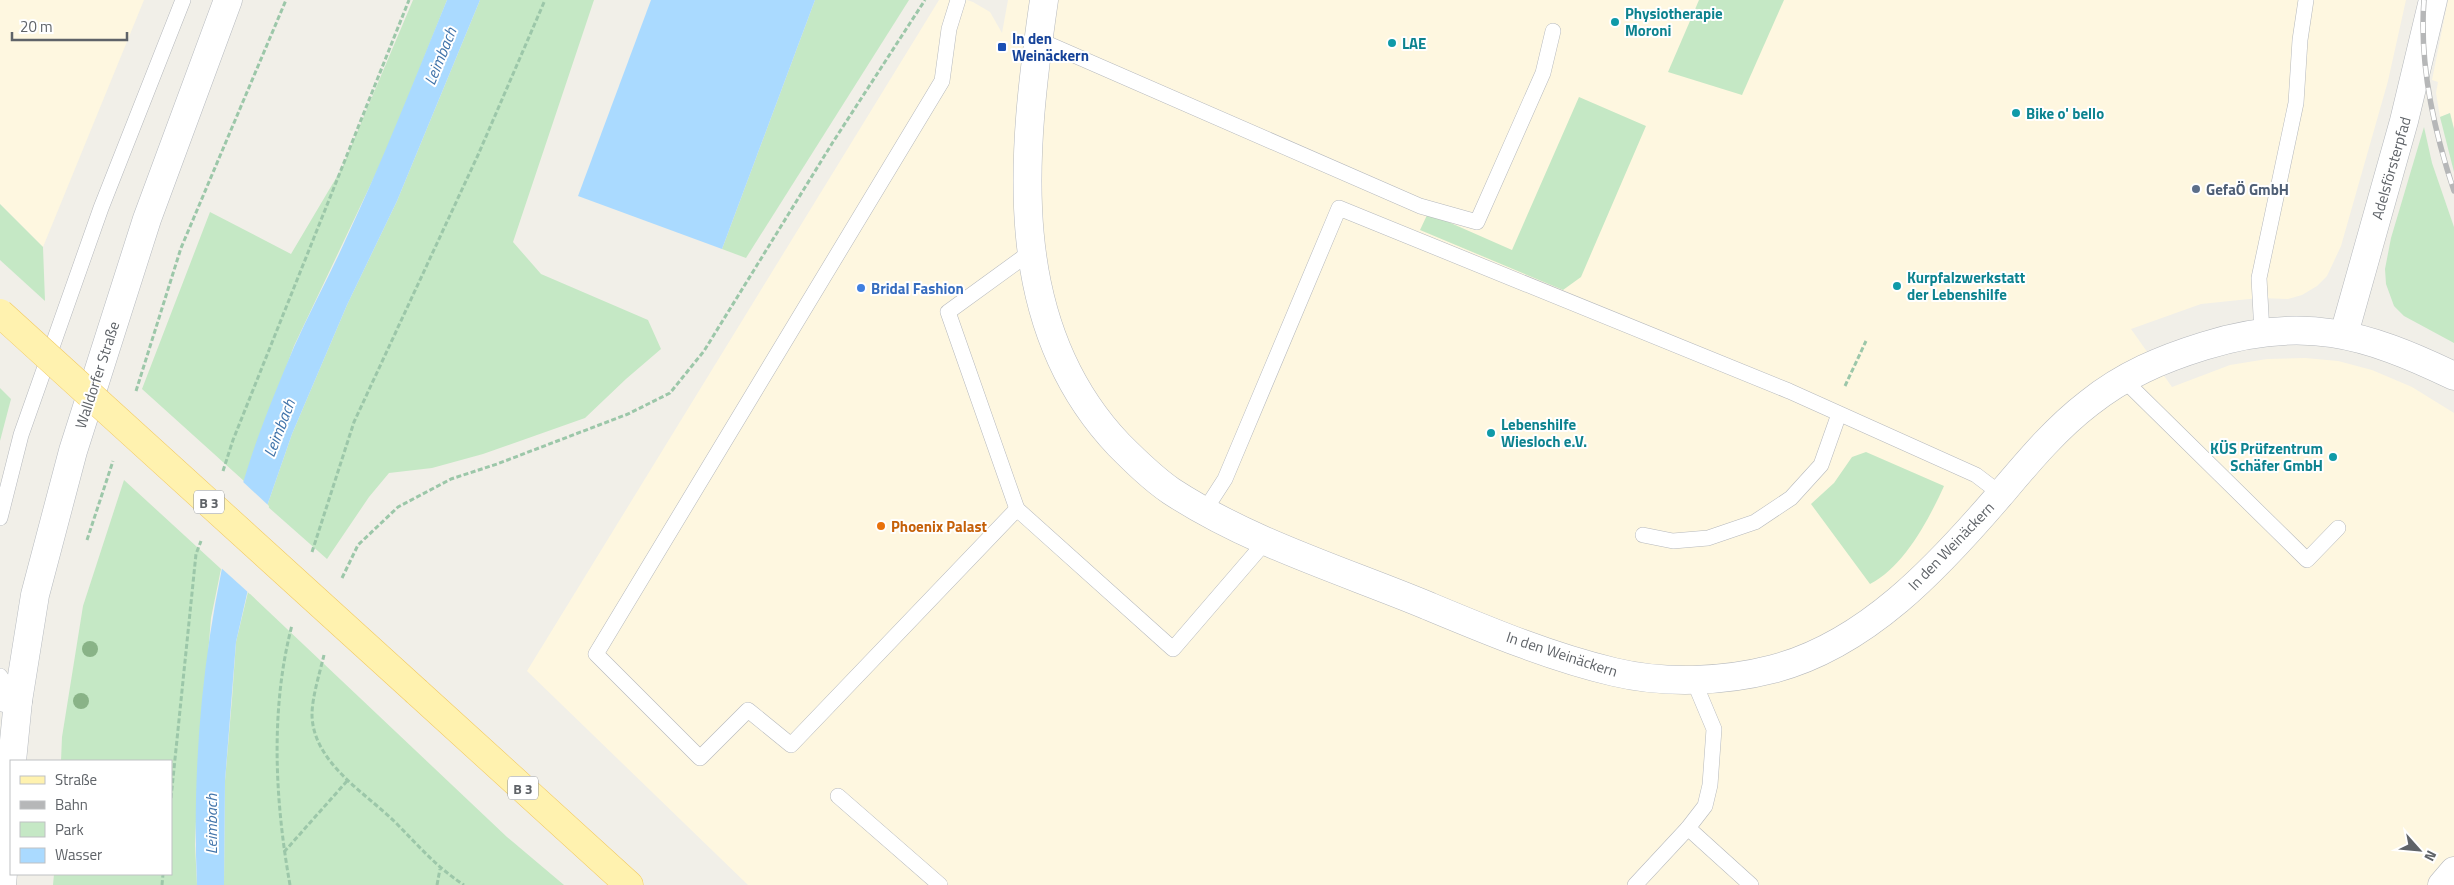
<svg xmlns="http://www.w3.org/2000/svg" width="2454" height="885" viewBox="0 0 2454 885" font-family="'Titillium Web',sans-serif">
<rect width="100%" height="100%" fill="#f1efe8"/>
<g fill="#fef7e0">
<path d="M 0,0 L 144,0 L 43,247 L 0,204 Z"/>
<path d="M 939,0 L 967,0 L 973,2 L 990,12 L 1002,33 L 1008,0 L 2406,0 L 2388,81 L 2341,246 L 2327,276 L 2317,286 L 2302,295 L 2288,299 L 2259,298 L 2201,304 L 2131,329 L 2172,387 L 2230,365 L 2267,359 L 2305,358 L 2338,361 L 2372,370 L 2412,387 L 2454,413 L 2454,885 L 748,885 L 527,671 Z"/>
<path d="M 2448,0 L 2454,0 L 2454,129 L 2450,113 L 2440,117 L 2436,93 L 2438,82 L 2432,80 Z"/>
</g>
<g fill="#c5e8c5">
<path d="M 413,0 L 447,0 L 388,148 L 294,346 L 244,481 L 142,389 L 210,212 L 291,254 L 342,168 Z"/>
<path d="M 480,0 L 594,0 L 513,242 L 541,274 L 648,320 L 661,349 L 626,379 L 585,418 L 483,454 L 432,468 L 389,473 L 369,497 L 327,559 L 267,506 L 292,434 L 347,305 L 397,201 Z"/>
<path d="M 815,0 L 909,0 L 746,258 L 722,249 Z"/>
<path d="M 1699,0 L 1784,0 L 1742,95 L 1668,72 Z"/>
<path d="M 1579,97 L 1646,126 L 1581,277 L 1563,290 L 1420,230 L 1428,213 L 1512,250 Z"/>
<path d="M 2450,113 L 2454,129 L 2454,172 L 2440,117 Z"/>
<path d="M 2424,127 L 2432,163 L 2454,227 L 2454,343 L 2404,316 L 2394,306 L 2386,284 L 2385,269 L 2391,238 Z"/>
<path d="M 0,204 L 43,247 L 45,301 L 0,260 Z"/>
<path d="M 0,388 L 11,399 L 0,441 Z"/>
<path d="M 1866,452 L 1944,486 C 1929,519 1904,567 1870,584 L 1811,504 L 1834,483 L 1852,457 Z"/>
<path d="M 124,480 L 221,569 L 211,618 L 198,776 L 195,844 L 197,885 L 53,885 L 54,874 L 171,874 L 171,761 L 61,761 L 62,737 L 83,606 Z"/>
<path d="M 248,592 L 507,837 L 564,885 L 224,885 L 225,781 L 232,699 L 236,642 Z"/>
</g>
<g fill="#aadaff">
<path d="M 447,0 L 480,0 L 397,201 L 347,305 L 292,434 L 267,506 L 236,642 L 225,781 L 224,885 L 197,885 C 191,749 206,613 243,483 C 256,438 276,390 294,347 C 310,311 329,277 345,241 C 382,162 414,81 447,0 Z"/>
<path d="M 651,0 L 815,0 L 722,249 L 578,196 Z"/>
</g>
<path fill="#f1efe8" d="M 241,480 L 269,506 L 250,594 L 219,566 Z"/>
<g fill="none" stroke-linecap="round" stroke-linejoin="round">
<g stroke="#b5b8bc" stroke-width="16">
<g id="lane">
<path d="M 958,0 L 949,29 L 942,81 L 596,654 L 700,758 L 748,710 L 791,745 L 1017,509 L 1173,649 L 1266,541"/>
<path d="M 1037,39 L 1420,206 L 1477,222 L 1543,73 L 1553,31"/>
<path d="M 2262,333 L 2259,278 L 2296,103 L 2300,40 L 2306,0"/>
<path d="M 2123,379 L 2307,560 L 2338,528"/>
<path d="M 1017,509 L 948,312 L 1032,251"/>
<path d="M 1205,510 L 1225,479 L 1339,208 L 1789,391 L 1976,475 L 2001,494"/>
<path d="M 0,518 L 21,435 L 101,208 L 183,0"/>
<path d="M 1643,535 L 1673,541 L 1708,538 L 1755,522 L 1791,498 L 1821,465 L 1839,414"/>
<path d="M 0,676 L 16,699"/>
<path d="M 838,796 L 940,885"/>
<path d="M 1688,828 L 1751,885"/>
<path d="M 1635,885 L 1688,828 L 1705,806 L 1710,785 L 1714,729 L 1693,679"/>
</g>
</g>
<g stroke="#b5b8bc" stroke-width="29">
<g id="street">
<path d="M 1044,0 C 1022,153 1003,323 1119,445 C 1135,461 1152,478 1171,491 C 1249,542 1341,570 1426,605 C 1486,630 1550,657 1614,672 C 1664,684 1723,682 1773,669 C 1866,645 1938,567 1999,496 C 2027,463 2055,429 2089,403 C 2124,375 2162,359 2204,346 C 2302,315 2365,333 2454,376"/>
<path d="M 2344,334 L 2404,121 L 2433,0"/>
<path d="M 0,697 L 18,701"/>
<path d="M 2442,885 L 2454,871"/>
</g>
</g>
<g stroke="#b6babf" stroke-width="29">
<g id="secondary">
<path d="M 12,761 L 18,701 L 35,595 L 73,451 L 147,219 L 228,0"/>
<path d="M 2,885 L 11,775"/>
</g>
</g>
<g stroke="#f2c960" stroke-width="29">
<path id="primary" d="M 417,692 L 629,885"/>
</g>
<g stroke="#9cc7a9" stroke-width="3" stroke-dasharray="5 2.5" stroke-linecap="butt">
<path d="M 1845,386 L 1866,341"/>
<path d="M 136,391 L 181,248 L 286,0"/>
<path d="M 223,471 L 233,440 L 409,0"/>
<path d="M 87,540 L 113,461"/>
<path d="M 312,552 L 354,422 L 478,155 L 545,0"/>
<path d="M 342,578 L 358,545 L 398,507 L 451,479 L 497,464 L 628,414 L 670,393 L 704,351 L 833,142 L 925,0"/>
<path d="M 324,655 C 320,672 312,697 312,715 C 313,762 364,792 394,821 C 418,845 435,866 464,885"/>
<path d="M 171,798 L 196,554 L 201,541"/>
<path d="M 284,852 L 347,781"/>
<path d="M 162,885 L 163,874"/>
<path d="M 290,885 C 275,801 270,709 292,625"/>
<path d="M 437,885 L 440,869"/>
</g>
<use href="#lane" stroke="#fff" stroke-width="15"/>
<use href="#street" stroke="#fff" stroke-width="28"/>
<use href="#secondary" stroke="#fff" stroke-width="28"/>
<use href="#primary" stroke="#fff2af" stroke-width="28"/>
<g stroke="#b6b7b8" stroke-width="5.5">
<path id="rail" d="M 2424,0 C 2419,63 2434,131 2454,191"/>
</g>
<use href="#rail" stroke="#fff" stroke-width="4" stroke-dasharray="11" stroke-linecap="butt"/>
<g stroke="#f2c960" stroke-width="29" stroke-linecap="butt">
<path id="primary-bridge" d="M 0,313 L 417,692"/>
</g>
<use href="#primary-bridge" stroke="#fff2af" stroke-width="28"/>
</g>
<g fill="#89b387">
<circle cx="90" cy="649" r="8"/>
<circle cx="81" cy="701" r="8"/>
</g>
<g fill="#0f9aa8" stroke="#fff" stroke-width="2">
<circle cx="1615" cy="22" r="5"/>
<circle cx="1392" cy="43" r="5"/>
<circle cx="2016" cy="113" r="5"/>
<circle cx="1897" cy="286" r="5"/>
<circle cx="1491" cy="433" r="5"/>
<circle cx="2333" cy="457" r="5"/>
</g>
<rect fill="#1a4fb4" stroke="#fff" stroke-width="2" x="997" y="42" width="10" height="10" rx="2.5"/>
<circle fill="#5c6f8a" stroke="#fff" stroke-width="2" cx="2196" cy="189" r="5"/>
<circle fill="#3f7fe0" stroke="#fff" stroke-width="2" cx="861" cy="288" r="5"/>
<circle fill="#e8710a" stroke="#fff" stroke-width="2" cx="881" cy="526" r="5"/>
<g text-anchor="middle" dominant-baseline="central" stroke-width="4" stroke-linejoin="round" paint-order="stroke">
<g fill="#fff" stroke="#8f9295" stroke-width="1">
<rect x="194" y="490.5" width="30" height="23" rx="4"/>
<rect x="508" y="776.5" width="30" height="23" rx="4"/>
</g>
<g font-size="14" font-weight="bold" fill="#5f6368">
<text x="209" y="502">B 3</text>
<text x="523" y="788">B 3</text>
</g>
<g font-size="15" font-weight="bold" fill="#0d838f" stroke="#fff" text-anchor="start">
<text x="1625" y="13">Physiotherapie<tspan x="1625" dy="17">Moroni</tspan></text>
<text x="1402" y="43">LAE</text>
<text x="2026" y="113">Bike o' bello</text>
<text x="1907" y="277">Kurpfalzwerkstatt<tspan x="1907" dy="17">der Lebenshilfe</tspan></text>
<text x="1501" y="424">Lebenshilfe<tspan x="1501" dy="17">Wiesloch e.V.</tspan></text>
<text x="2323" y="448" text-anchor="end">KÜS Prüfzentrum<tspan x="2323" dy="17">Schäfer GmbH</tspan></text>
</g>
<g font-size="15" font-weight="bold" fill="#164399" stroke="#fff" text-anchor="start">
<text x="1012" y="38">In den<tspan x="1012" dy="17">Weinäckern</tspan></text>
</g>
<g font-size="15" fill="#5f6368" stroke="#fff">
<text transform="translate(2391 168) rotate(-74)">Adelsförsterpfad</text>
<text transform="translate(97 375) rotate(-72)">Walldorfer Straße</text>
<text transform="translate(1951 546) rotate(-46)">In den Weinäckern</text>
<text transform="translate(1562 654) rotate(18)">In den Weinäckern</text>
</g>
<g font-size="15" font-weight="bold" fill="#4e5e75" stroke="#fff" text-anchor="start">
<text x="2206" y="189">GefaÖ GmbH</text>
</g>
<g font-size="15" font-weight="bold" fill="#366cbe" stroke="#fff" text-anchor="start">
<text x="871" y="288">Bridal Fashion</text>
</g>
<g font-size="15" font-weight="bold" fill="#c56008" stroke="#fff" text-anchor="start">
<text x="891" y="526">Phoenix Palast</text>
</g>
<g font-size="16" font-style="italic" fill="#4174aa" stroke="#fff">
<text transform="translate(440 56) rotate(-68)">Leimbach</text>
<text transform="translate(279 428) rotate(-69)">Leimbach</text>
<text transform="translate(211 824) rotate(-90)">Leimbach</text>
</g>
</g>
<rect x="10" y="760" width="162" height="115" fill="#ffffff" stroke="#bfc1c3"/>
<rect x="20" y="776" width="25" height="8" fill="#fff2af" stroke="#bfc1c3"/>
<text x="55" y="785" font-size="15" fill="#5f6368">Straße</text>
<rect x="20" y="801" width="25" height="8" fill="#b6b7b8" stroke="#bfc1c3"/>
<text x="55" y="810" font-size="15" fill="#5f6368">Bahn</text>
<rect x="20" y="822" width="25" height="15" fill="#c5e8c5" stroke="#bfc1c3"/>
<text x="55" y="835" font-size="15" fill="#5f6368">Park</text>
<rect x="20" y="848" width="25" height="15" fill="#aadaff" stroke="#bfc1c3"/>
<text x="55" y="860" font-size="15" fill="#5f6368">Wasser</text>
<g transform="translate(2419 850) rotate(117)" stroke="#ffffff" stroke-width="4" paint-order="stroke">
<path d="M0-4L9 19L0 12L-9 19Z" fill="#5f6368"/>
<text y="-8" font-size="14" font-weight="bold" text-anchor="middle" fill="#5f6368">N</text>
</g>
<path d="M12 32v8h115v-8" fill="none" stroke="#5f6368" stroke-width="2.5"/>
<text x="20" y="32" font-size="15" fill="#5f6368" stroke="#ffffff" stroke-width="4" paint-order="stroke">20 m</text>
</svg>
